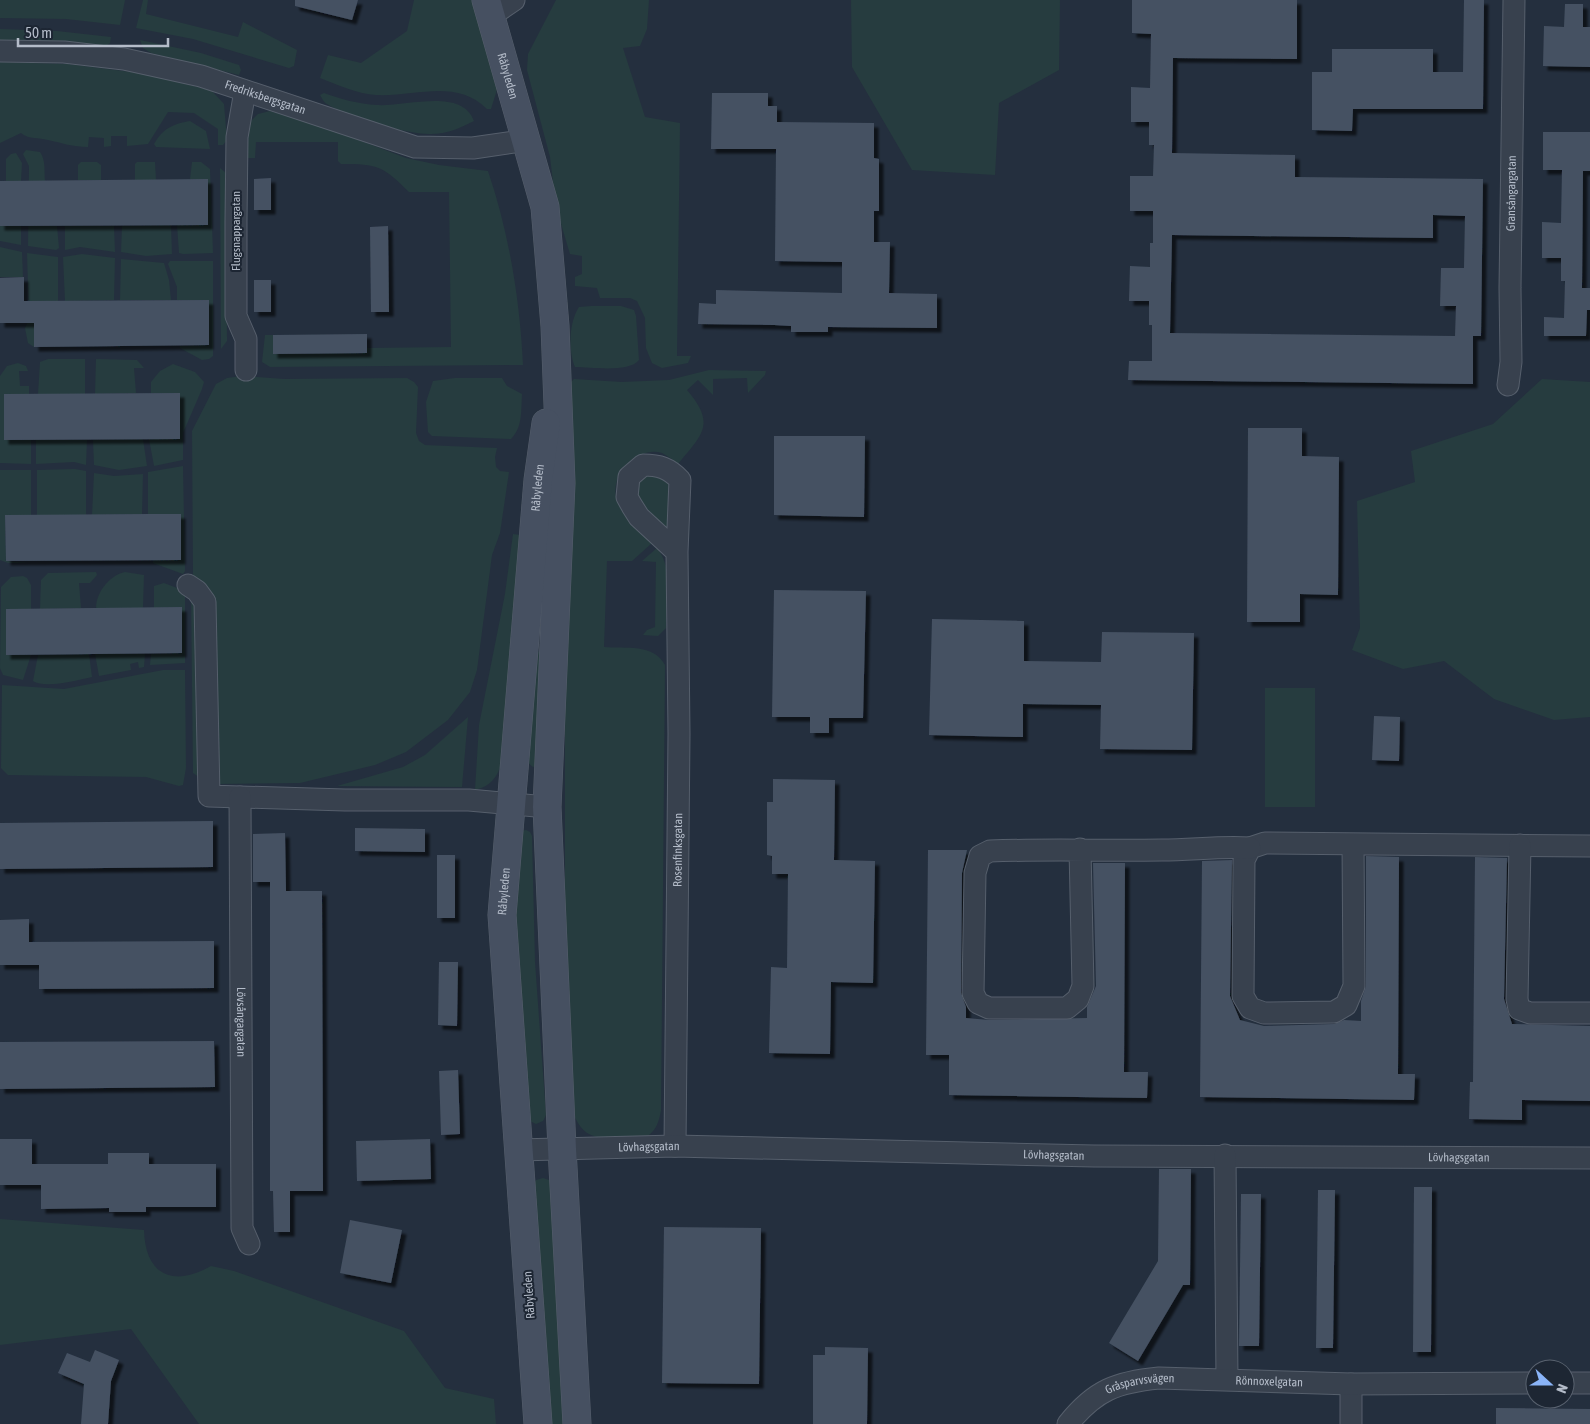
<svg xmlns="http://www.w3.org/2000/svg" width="1590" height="1424" viewBox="0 0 1590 1424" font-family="'Asap Condensed',sans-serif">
<defs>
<filter id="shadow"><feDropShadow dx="4.5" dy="4.5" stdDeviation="1" flood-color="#0009"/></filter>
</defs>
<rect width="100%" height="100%" fill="#242f3e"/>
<g fill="#263c3f">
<path d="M 0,0 L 125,0 L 120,25 L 66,19 L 0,18 Z"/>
<path d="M 143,0 L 148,0 L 146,14 L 238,37 L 243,22 L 297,50 L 294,66 L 289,68 L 193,39 L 136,28 Z"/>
<path d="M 414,0 L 473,0 L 500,80 L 491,109 L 487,109 C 455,78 416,97 376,95 C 358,94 338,85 320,78 L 328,55 L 361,63 L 407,31 Z"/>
<path d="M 556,0 L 649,0 L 647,29 L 640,46 L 623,48 L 645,117 L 680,123 L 677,356 L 691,356 L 688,363 L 662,368 L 652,363 L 646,348 L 645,318 L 637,301 L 630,298 L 600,298 L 597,288 L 575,286 L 575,277 L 582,274 L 582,256 L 570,254 L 556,207 L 550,157 L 527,70 L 528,54 Z"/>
<path d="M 851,0 L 1060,0 L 1059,70 L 999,103 L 995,175 L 912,170 L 852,67 Z"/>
<path d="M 0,29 L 57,31 L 111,37 L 110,43 L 105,47 L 71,42 L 0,40 Z"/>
<path d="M 140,40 L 201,53 L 239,65 L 241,70 L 239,75 L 151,53 L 143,48 Z"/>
<path d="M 0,62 L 68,64 L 139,73 L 211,90 L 224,104 L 227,140 L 223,145 L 218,145 L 218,129 L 194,113 L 168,112 L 148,144 L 127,146 L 127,136 L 111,136 L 111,146 L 104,147 L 104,138 L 89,137 L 88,147 C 73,147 62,143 48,140 C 38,137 30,140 21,133 L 0,143 Z"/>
<path d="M 324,93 C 341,99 358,104 377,105 C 405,107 462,87 474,121 C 460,128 447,134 431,134 C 409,135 345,116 327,104 C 324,103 322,98 320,95 Z"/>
<path d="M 270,111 L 314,123 L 406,158 L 439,165 L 488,171 C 509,233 520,300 523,365 L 270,367 L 262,362 L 265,335 L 273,335 L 273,354 L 367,353 L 367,348 L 451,347 L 449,192 L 409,192 C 383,166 378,164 341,164 L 338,161 L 338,142 L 256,142 L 255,158 L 246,158 L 248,124 L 258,114 Z"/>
<path d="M 190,121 L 206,131 L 210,149 L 156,147 L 154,144 C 163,128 173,124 190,121 Z"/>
<path d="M 26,150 L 40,152 C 46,160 44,172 45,181 L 32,181 L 33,226 L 57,226 L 59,248 L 56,250 L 28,246 L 29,166 L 23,154 Z"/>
<path d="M 16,153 L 22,163 L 21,181 L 6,181 L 6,159 L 11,154 Z"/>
<path d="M 81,162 L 97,162 L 101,165 L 101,180 L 78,180 L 78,165 Z"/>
<path d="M 137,162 L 155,162 L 156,180 L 135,180 L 135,164 Z"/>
<path d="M 192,162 L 201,162 L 210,169 L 213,253 L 183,254 L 179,253 L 177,225 L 208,225 L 208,180 L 190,179 Z"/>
<path d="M 220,168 L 226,173 L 227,341 L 221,349 Z"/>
<path d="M 171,225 L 172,254 L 146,256 L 121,252 L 122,226 Z"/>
<path d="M 0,226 L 21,226 L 21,245 L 0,241 Z"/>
<path d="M 65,226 L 114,226 L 115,252 L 80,247 L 65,250 Z"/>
<path d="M 0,247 L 22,252 L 23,277 L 0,277 Z"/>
<path d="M 27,253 L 58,257 L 58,301 L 34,301 L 34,347 L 28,343 L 25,328 L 29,320 Z"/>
<path d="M 82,254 L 115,258 L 114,300 L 65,301 L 63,257 Z"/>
<path d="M 121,259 L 164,263 L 169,280 L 171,300 L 120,300 Z"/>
<path d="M 170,261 L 213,261 L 213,356 L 209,359 L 202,360 L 180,348 L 180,346 L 209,345 L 209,300 L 177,300 L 177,287 L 168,264 Z"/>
<path d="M 591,306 L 621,306 L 634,310 L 636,316 L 639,360 C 629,373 591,367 575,367 C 568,350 569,322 579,307 Z"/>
<path d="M 85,359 L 85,394 L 38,394 L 40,362 L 48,359 Z"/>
<path d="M 96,359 L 137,360 L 144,368 L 134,368 L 136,393 L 95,394 Z"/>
<path d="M 18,363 L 26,366 L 28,371 L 19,371 L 20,386 L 29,386 L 29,394 L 4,440 L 31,440 L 31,464 L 0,463 L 0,376 L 7,366 Z"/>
<path d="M 173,364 L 195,372 L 204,382 L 202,389 L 183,433 L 183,460 L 154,466 L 149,439 L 180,439 L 180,393 L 151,393 L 151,382 L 160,371 Z"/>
<path d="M 709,370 L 766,371 L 765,375 L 748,393 L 747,378 L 713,379 L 713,395 L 698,380 L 687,390 C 716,424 703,434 678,464 C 673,460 668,456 662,453 C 638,446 611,473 616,497 C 620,515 642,528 652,543 L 632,561 L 607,561 L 604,647 C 626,649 653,643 665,665 L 661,1111 C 659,1120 657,1129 649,1135 C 639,1142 600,1141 589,1134 C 581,1130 576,1120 573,1113 L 565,922 L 565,631 L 568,385 L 574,379 L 622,382 L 669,380 Z"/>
<path d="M 242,376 L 284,379 L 407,378 L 414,382 L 418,387 L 416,433 L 419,441 L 425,445 L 497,448 L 495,457 L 496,467 L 500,471 L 509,472 L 500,533 L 492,555 L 477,670 L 470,692 L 448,720 L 406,752 L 375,765 L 300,783 L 217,784 L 193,577 L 192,431 L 216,384 L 227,378 Z"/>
<path d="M 502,378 L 507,386 L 522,394 C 521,410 523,427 511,439 L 432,436 L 428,432 L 426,402 L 433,381 L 455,378 Z"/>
<path d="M 1542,379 L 1590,382 L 1590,717 L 1554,720 L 1494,699 L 1444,661 L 1403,669 L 1352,650 L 1360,628 L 1357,501 L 1415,482 L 1411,451 L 1493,424 Z"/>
<path d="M 143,439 L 147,466 L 119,470 L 94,465 L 93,440 Z"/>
<path d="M 36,440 L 87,440 L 86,465 L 74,462 L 36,464 Z"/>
<path d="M 183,466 L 185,571 L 183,574 L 153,563 L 153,560 L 181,560 L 181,514 L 148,514 L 148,472 Z"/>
<path d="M 75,469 L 86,471 L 86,515 L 37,515 L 37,470 Z"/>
<path d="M 0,470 L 31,470 L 31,515 L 5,516 L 6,561 L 28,563 L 8,563 L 0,560 Z"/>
<path d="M 94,473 L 114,476 L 143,474 L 142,514 L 92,515 Z"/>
<path d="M 642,474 L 661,474 C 675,487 670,507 669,525 L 665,528 L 638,499 L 637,481 Z"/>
<path d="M 513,534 L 521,535 L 502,761 C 498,777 491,786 475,790 L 479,725 L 505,594 Z"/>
<path d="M 657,548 C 674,568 666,604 666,628 L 658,636 L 643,635 L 647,630 L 655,627 L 656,562 L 642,561 Z"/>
<path d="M 96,572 L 97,575 L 90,583 L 79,583 L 81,608 L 40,609 L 41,580 L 48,573 Z"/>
<path d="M 125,572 L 144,575 L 143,608 L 96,608 C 96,592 110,575 125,572 Z"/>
<path d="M 23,576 L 27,578 L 31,585 L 31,609 L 6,609 L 6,655 L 31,655 L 23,680 L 3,675 L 0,668 L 1,587 L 11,577 Z"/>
<path d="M 164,583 L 185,591 L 185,663 L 150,665 L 151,654 L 182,653 L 181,607 L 154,608 L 154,586 Z"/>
<path d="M 191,595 L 198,605 L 199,777 L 193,773 Z"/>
<path d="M 540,651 L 540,765 L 533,767 L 528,763 L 526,759 L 538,652 Z"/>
<path d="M 89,654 L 92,677 C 78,680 45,689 33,681 L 38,655 Z"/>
<path d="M 95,654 L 145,654 L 144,667 L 139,668 L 138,662 L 130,664 L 131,670 L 99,676 Z"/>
<path d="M 163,670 L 185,670 L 186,768 L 183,785 L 179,786 L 146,777 L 8,775 L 1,768 L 2,685 L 64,689 Z"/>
<rect x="1265" y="688" width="50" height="119"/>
<path d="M 468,717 L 462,787 L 337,786 L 403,767 L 425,755 Z"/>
<path d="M 526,830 L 530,832 L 532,836 L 535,962 L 546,1115 L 543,1121 L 536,1124 L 530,1121 L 513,890 L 521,831 Z"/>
<path d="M 543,1178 L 549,1180 L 552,1185 L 568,1424 L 549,1424 L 532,1187 L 536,1180 Z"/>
<path d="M 0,1219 L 144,1230 C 145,1275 173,1288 211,1266 L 234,1271 L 404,1331 L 445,1388 L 494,1399 L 496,1424 L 199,1424 L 131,1329 L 0,1345 Z"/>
</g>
<g fill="#455162" fill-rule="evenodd" filter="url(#shadow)">
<path d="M 295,0 L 358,0 L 352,20 L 295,6 Z"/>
<path d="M 1132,0 L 1297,0 L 1297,59 L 1173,58 L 1172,153 L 1295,155 L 1295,177 L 1483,179 L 1481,336 L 1473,336 L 1473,384 L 1128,380 L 1129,361 L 1152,361 L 1152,325 L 1149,325 L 1149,301 L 1129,301 L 1130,266 L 1150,267 L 1150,243 L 1153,243 L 1153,211 L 1130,211 L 1130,176 L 1153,176 L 1154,145 L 1149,145 L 1149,122 L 1131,122 L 1131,87 L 1150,88 L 1151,34 L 1132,33 ZM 1433,215 L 1465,216 L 1464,268 L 1441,268 L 1440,306 L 1456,306 L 1455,336 L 1170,333 L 1172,235 L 1433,238 Z"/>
<path d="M 1464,0 L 1484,0 L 1483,109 L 1353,109 L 1352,131 L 1312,130 L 1312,72 L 1332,72 L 1332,49 L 1433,49 L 1433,72 L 1463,72 Z"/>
<path d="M 1565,4 L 1583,4 L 1583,27 L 1590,27 L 1590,67 L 1543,66 L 1544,26 L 1564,27 Z"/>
<path d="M 712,93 L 768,93 L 768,106 L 777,106 L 777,122 L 874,123 L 874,158 L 879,159 L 879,211 L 874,211 L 874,242 L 890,242 L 889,293 L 937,294 L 937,328 L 828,327 L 828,332 L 791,332 L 791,326 L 774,325 L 698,324 L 699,303 L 716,304 L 716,290 L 842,293 L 842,262 L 775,261 L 776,149 L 711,149 Z"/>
<path d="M 1543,132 L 1590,132 L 1590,171 L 1583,171 L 1582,288 L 1590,288 L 1590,310 L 1587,310 L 1586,336 L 1544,336 L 1544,317 L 1564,318 L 1565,281 L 1561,281 L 1561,258 L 1542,258 L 1542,222 L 1561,223 L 1562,170 L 1543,170 Z"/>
<path d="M 271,178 L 271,210 L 254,210 L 254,179 Z"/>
<path d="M 208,179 L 208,225 L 0,226 L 0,181 Z"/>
<path d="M 388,226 L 389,312 L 371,312 L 370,227 Z"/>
<path d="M 24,277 L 24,301 L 209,300 L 209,345 L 34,347 L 34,323 L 0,323 L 0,278 Z"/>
<rect x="254" y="280" width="17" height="32"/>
<path d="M 367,334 L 367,353 L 273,354 L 273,335 Z"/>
<path d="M 180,393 L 180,439 L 4,440 L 4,394 Z"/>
<path d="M 1248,428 L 1302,428 L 1302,456 L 1339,457 L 1338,595 L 1300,594 L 1300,622 L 1247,622 Z"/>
<path d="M 774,436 L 865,436 L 864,517 L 774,515 Z"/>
<path d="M 148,514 L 181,514 L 181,560 L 6,561 L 5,515 Z"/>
<path d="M 774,590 L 866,591 L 863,718 L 829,718 L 829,733 L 810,733 L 810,717 L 772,717 Z"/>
<path d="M 182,607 L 182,653 L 6,655 L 6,609 Z"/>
<path d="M 932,619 L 1024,621 L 1024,661 L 1101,662 L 1102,632 L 1194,633 L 1192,750 L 1100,749 L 1101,705 L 1023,704 L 1023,737 L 929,735 Z"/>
<path d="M 1374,716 L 1400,717 L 1399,761 L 1372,760 Z"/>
<path d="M 773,779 L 835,780 L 834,860 L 875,861 L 873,983 L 831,982 L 830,1054 L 769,1053 L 771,967 L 787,968 L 788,874 L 772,874 L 772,856 L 767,855 L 767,802 L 773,802 Z"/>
<path d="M 213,821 L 213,867 L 0,869 L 0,823 Z"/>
<path d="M 355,828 L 425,829 L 425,852 L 355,851 Z"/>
<path d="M 285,833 L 286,891 L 322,891 L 323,1191 L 290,1191 L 290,1232 L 274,1232 L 273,1191 L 270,1191 L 270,882 L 253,882 L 253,834 Z"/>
<path d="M 928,850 L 967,850 L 962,873 L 961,993 L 966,1007 L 966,1018 L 989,1020 L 1087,1018 L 1087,1007 L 1096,986 L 1093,863 L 1125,863 L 1124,1072 L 1148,1072 L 1147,1098 L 949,1095 L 949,1055 L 926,1055 Z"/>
<rect x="437" y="855" width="18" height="63"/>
<path d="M 1366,856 L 1399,857 L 1398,1074 L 1415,1074 L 1414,1100 L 1200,1097 L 1202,861 L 1232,860 L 1230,996 L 1240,1020 L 1264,1026 L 1334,1024 L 1344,1020 L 1361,1021 L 1361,1001 L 1366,986 Z"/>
<path d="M 1475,857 L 1507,858 L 1504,999 L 1512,1024 L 1590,1026 L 1590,1101 L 1522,1100 L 1522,1120 L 1469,1119 L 1470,1082 L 1473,1082 Z"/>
<path d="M 29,919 L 29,942 L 214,941 L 214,988 L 39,989 L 39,965 L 0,965 L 0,920 Z"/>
<path d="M 439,962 L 458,962 L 457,1026 L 438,1025 Z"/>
<path d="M 214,1041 L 215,1087 L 0,1089 L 0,1042 Z"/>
<path d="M 458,1070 L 460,1134 L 441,1135 L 439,1071 Z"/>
<path d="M 0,1139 L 32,1139 L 32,1164 L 108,1164 L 108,1153 L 149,1153 L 149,1164 L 216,1164 L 216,1207 L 146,1207 L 146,1212 L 109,1212 L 109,1208 L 41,1209 L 41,1185 L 0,1185 Z"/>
<path d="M 430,1139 L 431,1179 L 357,1181 L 356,1141 Z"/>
<path d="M 1159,1169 L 1191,1169 L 1190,1285 L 1183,1285 L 1138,1361 L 1109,1343 L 1158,1261 Z"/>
<path d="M 1414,1187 L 1432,1187 L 1431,1352 L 1413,1352 Z"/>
<path d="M 1318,1190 L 1335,1190 L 1333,1348 L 1316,1348 Z"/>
<path d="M 1241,1194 L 1261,1194 L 1259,1346 L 1239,1346 Z"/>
<path d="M 350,1220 L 402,1230 L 391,1283 L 340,1273 Z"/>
<path d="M 664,1227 L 761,1228 L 759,1384 L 662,1383 Z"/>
<path d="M 825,1347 L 868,1348 L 867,1424 L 813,1424 L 813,1355 L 825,1355 Z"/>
<path d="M 95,1350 L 119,1360 L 111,1381 L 108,1424 L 81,1424 L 84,1384 L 58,1373 L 67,1353 L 90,1362 Z"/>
<path d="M 1496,1408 L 1590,1409 L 1590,1424 L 1496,1424 Z"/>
</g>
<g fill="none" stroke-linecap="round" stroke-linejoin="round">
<g stroke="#565f6c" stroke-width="23">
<g id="street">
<path d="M 492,15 L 514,0"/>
<path id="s1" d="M 0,51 L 64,52 L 124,59 L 201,76 L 415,147 L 473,148 L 527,140"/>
<path d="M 245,91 L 237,137 L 236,221 L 236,316 L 246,339 L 246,370"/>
<path id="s2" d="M 1508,385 L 1511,362 L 1510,288 L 1514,0"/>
<path d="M 188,585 L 197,591 L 205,602 L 209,796 L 345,800 L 469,800 L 547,807"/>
<path id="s3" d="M 240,797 L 242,1228 L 249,1244"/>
<path d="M 1353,844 L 1354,986 L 1346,1005 L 1334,1012 L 1264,1013 L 1250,1008 L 1243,996 L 1244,860 L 1250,848 L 1265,843 L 1590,846"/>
<path d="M 1520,845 L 1517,999 L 1519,1009 L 1530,1013 L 1590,1013"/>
<path d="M 1080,849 L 1083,986 L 1078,999 L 1067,1008 L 989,1008 L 978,1003 L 973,993 L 975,873 L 980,856 L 990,851 C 1047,849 1105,851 1162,850 C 1192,850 1221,846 1250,848"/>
<path id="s4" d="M 675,1146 L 679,734 L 677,552 L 680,480 C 669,468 659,465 643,465 L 629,477 L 627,497 L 632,506 L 639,517 L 677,552"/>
<path id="s5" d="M 518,1150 L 675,1146 L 1094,1156 L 1590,1158"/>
<path d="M 1225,1155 L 1227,1379"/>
<path d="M 1565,1383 L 1590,1383"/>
<path d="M 1351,1384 L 1351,1424"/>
<path id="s6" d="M 1068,1424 C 1095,1390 1117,1382 1159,1378 L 1351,1384 L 1535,1383"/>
</g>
</g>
<g stroke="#565f6c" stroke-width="29">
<g id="secondary">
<path id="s7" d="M 486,0 L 545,207 L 555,326 L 561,483 L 547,807 L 562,1149 L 577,1424"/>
<path id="s8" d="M 538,1424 L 502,915 L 538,480 L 546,423"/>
</g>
</g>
<use href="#street" stroke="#38414e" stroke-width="21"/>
<use href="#secondary" stroke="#465061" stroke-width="28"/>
</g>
<g text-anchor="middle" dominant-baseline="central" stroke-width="4" stroke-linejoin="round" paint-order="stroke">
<g font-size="12" fill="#b4bcc9" stroke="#1d2633">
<text stroke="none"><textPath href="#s7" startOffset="79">Råbyleden</textPath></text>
<text stroke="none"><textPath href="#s1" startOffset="271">Fredriksbergsgatan</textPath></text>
<text stroke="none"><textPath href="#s2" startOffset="192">Gransångargatan</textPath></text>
<text transform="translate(236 231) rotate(-90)">Flugsnappargatan</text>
<text stroke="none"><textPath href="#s8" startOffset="939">Råbyleden</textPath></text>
<text stroke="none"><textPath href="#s4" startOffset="296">Rosenfinksgatan</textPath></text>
<text stroke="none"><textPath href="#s8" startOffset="534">Råbyleden</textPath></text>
<text stroke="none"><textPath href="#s3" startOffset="225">Lövsångargatan</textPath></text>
<text stroke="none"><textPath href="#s5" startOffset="131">Lövhagsgatan</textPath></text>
<text stroke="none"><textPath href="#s5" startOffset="536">Lövhagsgatan</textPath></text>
<text stroke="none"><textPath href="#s5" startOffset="941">Lövhagsgatan</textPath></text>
<text transform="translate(529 1295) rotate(-94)">Råbyleden</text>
<text stroke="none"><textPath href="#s6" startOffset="216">Rönnoxelgatan</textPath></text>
<text stroke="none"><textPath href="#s6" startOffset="86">Gråsparvsvägen</textPath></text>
</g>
</g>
<g transform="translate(1550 1384) rotate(111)"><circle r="24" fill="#1d2633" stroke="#59626f"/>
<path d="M0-4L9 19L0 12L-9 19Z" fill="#8ab4f8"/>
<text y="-8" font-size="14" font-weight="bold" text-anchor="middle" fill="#b4bcc9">N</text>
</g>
<path d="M18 38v8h150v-8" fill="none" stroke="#b4bcc9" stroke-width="2.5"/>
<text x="25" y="38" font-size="15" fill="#b4bcc9" stroke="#1d2633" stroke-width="4" paint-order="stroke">50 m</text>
</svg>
